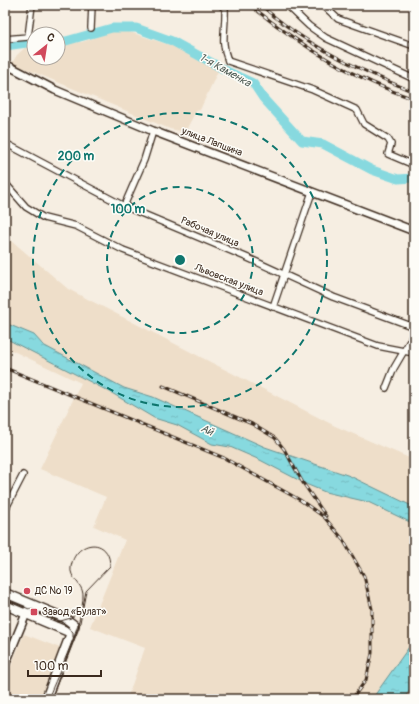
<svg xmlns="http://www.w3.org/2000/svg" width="419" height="704" viewBox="0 0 419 704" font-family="Pangolin,sans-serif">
<defs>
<pattern id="water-ripples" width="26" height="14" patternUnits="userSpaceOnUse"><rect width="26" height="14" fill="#87d9df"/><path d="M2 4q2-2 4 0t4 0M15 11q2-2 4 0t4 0" fill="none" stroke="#75babf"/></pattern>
</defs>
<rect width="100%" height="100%" fill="#f6eee2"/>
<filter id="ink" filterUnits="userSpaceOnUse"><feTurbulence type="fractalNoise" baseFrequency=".025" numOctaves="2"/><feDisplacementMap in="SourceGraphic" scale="8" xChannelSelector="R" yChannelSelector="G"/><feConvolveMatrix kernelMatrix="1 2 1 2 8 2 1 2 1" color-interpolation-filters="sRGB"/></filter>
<g filter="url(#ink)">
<g fill="#eedec9">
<path d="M 120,29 L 173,46 L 218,71 L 200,110 L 196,111 L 185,132 L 170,129 L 12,63 L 17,55 L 28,45 L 34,45 L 34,58 L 58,58 L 58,43 L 82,42 Z"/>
<path d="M 5,235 L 68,289 L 335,426 L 414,460 L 414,699 L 127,699 L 145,648 L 90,627 L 125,540 L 94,526 L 106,497 L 40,469 L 81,383 L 11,350 L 5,366 Z"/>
<path d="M 24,634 L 60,648 L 40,699 L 5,699 L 5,681 Z"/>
</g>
<g fill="url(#water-ripples)" stroke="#699392">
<path d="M 5,323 L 34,335 L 43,345 L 124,388 L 153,397 L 265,447 L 350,476 L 414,507 L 414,524 L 368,502 L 325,492 L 308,485 L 260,460 L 230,447 L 212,444 L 177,425 L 154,418 L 110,392 L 5,338 Z"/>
<path d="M 414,640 L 414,685 L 403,699 L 372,699 Z"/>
</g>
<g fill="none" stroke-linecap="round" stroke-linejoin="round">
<g stroke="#87d9df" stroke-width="9">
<path d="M 58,41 L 66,41 L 112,28 L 136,28 L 172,41 L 227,71 L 253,83 L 263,98 L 302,141 L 323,144 L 372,170 L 398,179 L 414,178"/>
<path d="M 5,46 L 34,42"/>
</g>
<g stroke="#3b2a1e" stroke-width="8">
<g id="minor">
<path d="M 221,5 L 225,9 C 226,30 220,41 228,61 L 313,90 L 357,110 L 364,124 L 388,139 L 391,144 L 388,154 L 414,165"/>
<path d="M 287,5 L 309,26 L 326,38 L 414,79"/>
<path d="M 323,5 L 338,19 L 414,46"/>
<path d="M 91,28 L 92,5"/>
<path d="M 5,39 L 28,37 L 32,5"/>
<path d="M 5,143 L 124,206 L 248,258 L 333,297 L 414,327"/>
<path d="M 5,183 L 26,207 L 44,218 L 76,226 L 123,250 L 378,346 L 414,353"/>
<path d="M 124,206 L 144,160 L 153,131"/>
<path d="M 273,307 L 312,192"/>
<path d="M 386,388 L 394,368 L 411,339 L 414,330"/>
<path d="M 5,510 L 23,475"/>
</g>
</g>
<g stroke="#3b2a1e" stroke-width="10">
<g id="tertiary">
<path d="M 5,64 L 55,90 L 153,131 L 414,231"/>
<path d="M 5,665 L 30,604"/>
</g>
</g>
<g stroke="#3b2a1e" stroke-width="11">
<g id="secondary">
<path d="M 5,593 L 65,618 L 74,625 L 46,699"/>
<path d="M 5,605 L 71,633"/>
</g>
</g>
<use href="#minor" stroke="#fdfcf7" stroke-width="5.5"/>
<use href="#tertiary" stroke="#fdfcf7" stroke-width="7"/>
<use href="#secondary" stroke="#fdfcf7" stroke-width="8"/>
<g stroke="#3b2a1e" stroke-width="1">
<path d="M 5,599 L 63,623 L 73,632 L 73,637"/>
<path d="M 57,622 L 71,618 L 81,610"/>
<path d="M 48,699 C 59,671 84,623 83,594 C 82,583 69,578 71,567 C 75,540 110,536 110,566 L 86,591 L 79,628 L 51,699"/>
</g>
<g stroke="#3b2a1e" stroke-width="3">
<g id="rail">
<path d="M 250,5 C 299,45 354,79 414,99"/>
<path d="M 261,5 C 304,45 360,70 414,92"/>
<path d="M 5,368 L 224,458 L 300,500 L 324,517 L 342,538 L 364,576 L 372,609 L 372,653 L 366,680 L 352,699"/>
<path d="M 163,386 L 252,424 L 275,438 L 284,449 L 303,483 L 326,516"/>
</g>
</g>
<use href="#rail" stroke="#fdfcf7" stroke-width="1.5" stroke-dasharray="4.5" stroke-linecap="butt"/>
</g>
</g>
<g fill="none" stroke="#0f766e" stroke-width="2" stroke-dasharray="7 5">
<circle cx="180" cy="260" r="73"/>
<circle cx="180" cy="260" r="147"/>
</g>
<g fill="#d1495b" stroke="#fdfcf7" stroke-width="1.5">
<circle cx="27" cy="591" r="4"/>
<rect x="30" y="608" width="8" height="8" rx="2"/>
</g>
<g text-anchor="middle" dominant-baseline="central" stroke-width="3" stroke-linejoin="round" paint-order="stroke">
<g font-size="10" fill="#3b2a1e" stroke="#fdfcf7">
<text transform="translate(212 142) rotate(21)">улица Лапшина</text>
<text transform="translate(210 232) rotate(23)">Рабочая улица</text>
<text transform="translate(229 280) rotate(21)">Львовская улица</text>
</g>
<g font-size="10" fill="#3b2a1e" stroke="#fdfcf7" text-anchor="start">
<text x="35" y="591">ДС № 19</text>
<text x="42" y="612">Завод «Булат»</text>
</g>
<g font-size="11" font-style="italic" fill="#525f58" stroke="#fdfcf7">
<text transform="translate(225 70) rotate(29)">1-я Каменка</text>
<text transform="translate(207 430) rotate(24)">Ай</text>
</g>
</g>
<circle cx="180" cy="260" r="6" fill="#0f766e" stroke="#fdfcf7" stroke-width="2"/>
<g font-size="12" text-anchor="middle" font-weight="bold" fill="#0f766e" stroke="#fdfcf7" stroke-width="3" stroke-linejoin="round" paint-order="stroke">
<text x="76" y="160">200 m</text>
<text x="128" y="213">100 m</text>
</g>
<rect width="419" height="704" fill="none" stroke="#fdfcf7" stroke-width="20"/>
<rect x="10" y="10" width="399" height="684" fill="none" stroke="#3b2a1e" stroke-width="1.5" filter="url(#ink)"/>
<g transform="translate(46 46) rotate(30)"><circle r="19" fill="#fdfcf7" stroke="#afa8a0"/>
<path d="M0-3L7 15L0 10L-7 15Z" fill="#d1495b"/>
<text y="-6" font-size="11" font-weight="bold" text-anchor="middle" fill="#3b2a1e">С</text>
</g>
<path d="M28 670v6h73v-6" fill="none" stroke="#3b2a1e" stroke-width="2"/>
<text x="34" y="670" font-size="12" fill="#3b2a1e" stroke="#fdfcf7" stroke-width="3" paint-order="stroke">100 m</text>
</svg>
